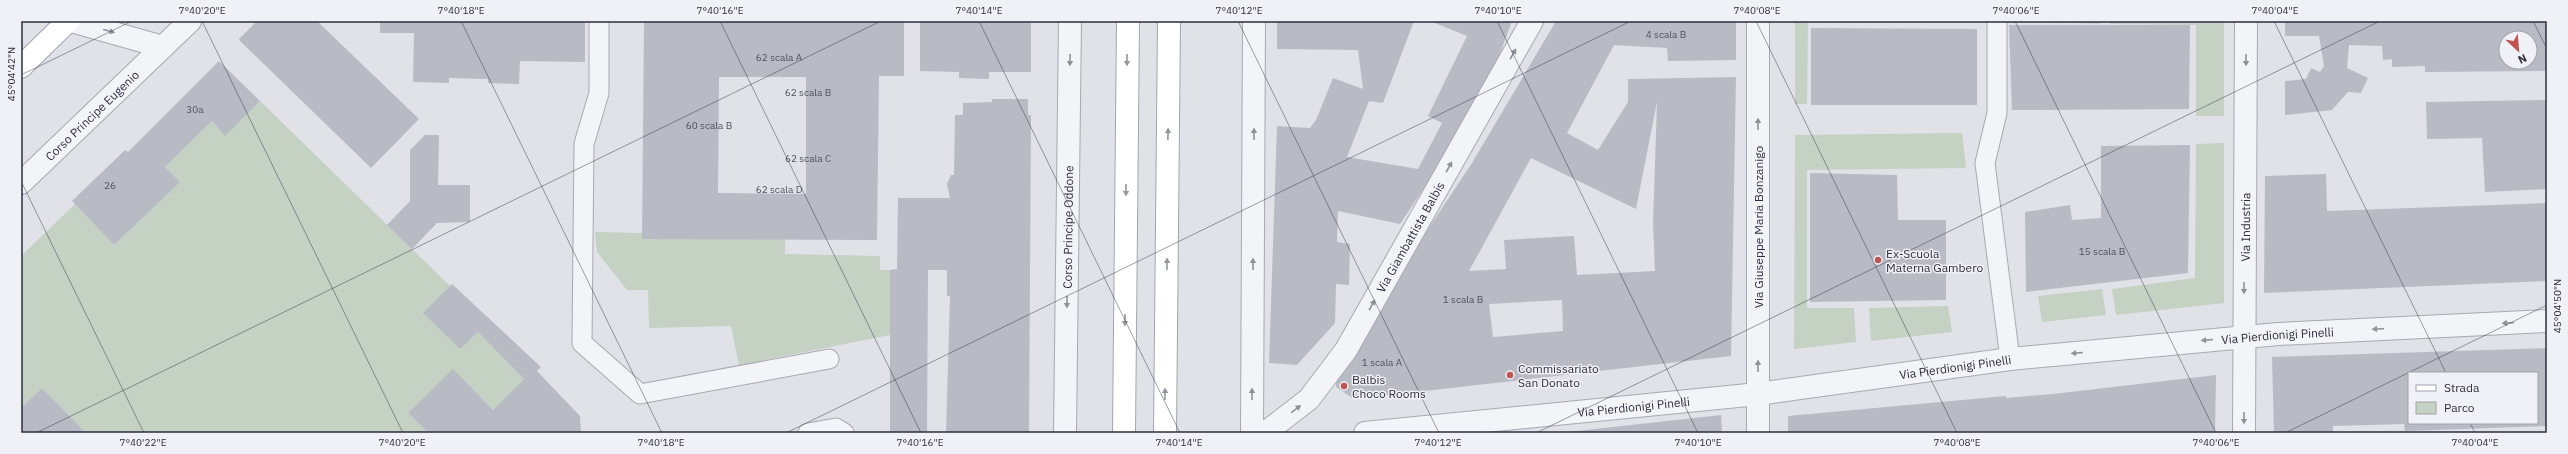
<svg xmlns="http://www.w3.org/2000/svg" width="2568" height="454" viewBox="0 0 2568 454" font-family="'IBM Plex Sans',sans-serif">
<rect width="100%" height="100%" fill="#e1e2e8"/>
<g fill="#c4d1c3">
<path d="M 1795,21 L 1808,21 L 1807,104 L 1795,104 Z"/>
<path d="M 2020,21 L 2100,21 L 2100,24 Z"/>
<path d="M 2110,21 L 2224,21 L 2224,116 L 2196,116 L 2196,25 L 2110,24 Z"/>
<path d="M 260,101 L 450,286 L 424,313 L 478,332 L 524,379 L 493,410 L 453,370 L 408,413 L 428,433 L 86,433 L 42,388 L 21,408 L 21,256 L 75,204 L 114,245 L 179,182 L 165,167 L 212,121 L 225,135 Z"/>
<path d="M 1962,133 L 1966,168 L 1807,170 L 1807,308 L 1854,308 L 1856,342 L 1794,349 L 1795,135 Z"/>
<path d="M 2224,143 L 2224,303 L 2116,315 L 2112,289 L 2195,278 L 2196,144 Z"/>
<path d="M 595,232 L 642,233 L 642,239 L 785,239 L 785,254 L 880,256 L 880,270 L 890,270 L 890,335 L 739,365 L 731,326 L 649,328 L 648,290 L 627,290 L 597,252 Z"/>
<path d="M 2102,289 L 2106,315 L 2042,322 L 2038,296 Z"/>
<path d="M 1948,306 L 1952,332 L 1871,341 L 1869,308 Z"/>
</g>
<g fill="#b8bbc4" fill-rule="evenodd">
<path d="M 257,21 L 317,21 L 419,119 L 371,168 L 240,41 L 239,39 Z"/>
<path d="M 380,21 L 585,21 L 585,62 L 520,61 L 519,84 L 488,83 L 488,79 L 449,78 L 449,83 L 413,82 L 414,33 L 380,33 Z"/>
<path d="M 644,21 L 904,21 L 904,76 L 879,76 L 877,240 L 642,239 ZM 719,77 L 806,77 L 806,194 L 718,193 Z"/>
<path d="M 920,21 L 1031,21 L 1031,72 L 989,72 L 989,79 L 959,78 L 959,72 L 920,71 Z"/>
<path d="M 1277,21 L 1414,21 L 1383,103 L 1369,101 L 1347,157 L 1418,169 L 1442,123 L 1428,116 L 1467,36 L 1430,21 L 1512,21 L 1496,64 L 1432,176 L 1400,224 L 1338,211 L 1337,242 L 1350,244 L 1349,285 L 1336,284 L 1335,323 L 1297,365 L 1269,363 L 1277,126 L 1310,128 L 1316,120 L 1333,78 L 1363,89 L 1358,50 L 1277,49 Z"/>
<path d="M 1556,21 L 1736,21 L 1736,60 L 1668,61 L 1667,48 L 1614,45 L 1567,133 L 1598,150 L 1628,102 L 1628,79 L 1736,77 L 1731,356 L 1354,399 L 1336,387 L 1337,366 L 1472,163 ZM 1657,102 L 1653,224 L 1655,271 L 1577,275 L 1574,236 L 1504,240 L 1506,269 L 1469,271 L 1531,158 L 1636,209 ZM 1562,300 L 1563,331 L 1493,337 L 1489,304 Z"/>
<path d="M 2285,21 L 2374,21 L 2381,23 L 2381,21 L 2547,21 L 2547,71 L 2425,72 L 2425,66 L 2392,67 L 2392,59 L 2383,60 L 2382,46 L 2349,45 L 2347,68 L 2368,78 L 2361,93 L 2348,92 L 2332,110 L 2285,115 L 2285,81 L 2306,79 L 2311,68 L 2320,72 L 2324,66 L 2319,36 L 2285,36 ZM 2506,38 L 2530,38 L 2530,62 L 2506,62 Z"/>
<path d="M 2009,25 L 2190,25 L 2189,109 L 2012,110 Z"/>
<path d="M 1811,28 L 1977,29 L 1977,105 L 1811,105 Z"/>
<path d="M 219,61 L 260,101 L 225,136 L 212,121 L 165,167 L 180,182 L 114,245 L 72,201 L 125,150 L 128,152 Z"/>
<path d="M 992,99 L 1028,99 L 1028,115 L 1031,115 L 1029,433 L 946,433 L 950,296 L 947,296 L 947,270 L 928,270 L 927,433 L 890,433 L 890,270 L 897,269 L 898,198 L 950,198 L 947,184 L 951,175 L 954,175 L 955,115 L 963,115 L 963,103 L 992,102 Z"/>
<path d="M 2547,100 L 2547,189 L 2485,192 L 2482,138 L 2427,139 L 2426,102 Z"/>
<path d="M 425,135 L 439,135 L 438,185 L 470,185 L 470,222 L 437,223 L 412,249 L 387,225 L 410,201 L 410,150 Z"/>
<path d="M 2190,145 L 2188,273 L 2026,292 L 2025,212 L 2070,205 L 2072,220 L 2101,218 L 2101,146 Z"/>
<path d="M 1810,173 L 1897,175 L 1898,220 L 1946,220 L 1946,300 L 1810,302 Z"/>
<path d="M 2326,174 L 2327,211 L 2547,203 L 2547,281 L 2264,293 L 2265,176 Z"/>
<path d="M 452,284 L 541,367 L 537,371 L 580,416 L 581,433 L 428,433 L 408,413 L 453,369 L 493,410 L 524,379 L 478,332 L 460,349 L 423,313 Z"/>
<path d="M 2547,348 L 2547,426 L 2405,431 L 2404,424 L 2333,426 L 2333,433 L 2274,433 L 2272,357 ZM 2409,373 L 2537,373 L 2537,423 L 2409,423 Z"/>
<path d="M 2216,375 L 2215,433 L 1788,433 L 1788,416 L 2006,396 L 2006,398 L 2053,394 Z"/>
<path d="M 42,388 L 86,433 L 21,433 L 21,408 Z"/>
<path d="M 1721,415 L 1722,433 L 1568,433 L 1568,432 Z"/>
</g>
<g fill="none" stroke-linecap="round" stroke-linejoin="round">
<g stroke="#a7a8b2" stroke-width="21">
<g id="service">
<path d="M 599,21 L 599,93 L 584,144 L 582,343 L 640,394 L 829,359"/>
<path d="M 1997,21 L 1997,113 L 1985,163 L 2010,359"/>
<path d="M 808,433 L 836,428 L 844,433"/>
</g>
</g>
<g stroke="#a7a8b2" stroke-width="24">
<g id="minor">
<path d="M 71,21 L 163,47"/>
<path id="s1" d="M 21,183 L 190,21"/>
<path id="s2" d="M 1265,433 L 1309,399 L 1346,350 L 1532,21"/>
<path id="s3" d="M 1365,433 L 1758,394 L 2010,359 L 2278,334 L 2547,321"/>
<path d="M 1758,433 L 1758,21"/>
<path id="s4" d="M 2244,433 L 2246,21"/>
</g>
</g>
<g stroke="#a7a8b2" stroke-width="24">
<g id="tertiary">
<path id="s5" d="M 1065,433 L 1070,21"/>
<path d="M 1252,433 L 1254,21"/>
</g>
</g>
<g stroke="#a1a5b3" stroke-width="24">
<g id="primary">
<path d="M 21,67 L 68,21"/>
<path d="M 1124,433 L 1128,21"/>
<path d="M 1165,433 L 1169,21"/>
</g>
</g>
<use href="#service" stroke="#f3f4f7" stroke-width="19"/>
<use href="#minor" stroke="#f3f4f7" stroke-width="22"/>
<use href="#tertiary" stroke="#f3f4f7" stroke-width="22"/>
<use href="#primary" stroke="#fff" stroke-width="22"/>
</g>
<defs><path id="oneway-solid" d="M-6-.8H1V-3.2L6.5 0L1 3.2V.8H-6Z"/></defs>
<g fill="#8f919a">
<use href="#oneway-solid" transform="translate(109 31) rotate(15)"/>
<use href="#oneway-solid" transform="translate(1513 54) rotate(-61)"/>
<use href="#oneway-solid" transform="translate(1070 60) rotate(91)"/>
<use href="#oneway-solid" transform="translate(2246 60) rotate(90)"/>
<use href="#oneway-solid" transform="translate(1758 124) rotate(-90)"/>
<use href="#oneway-solid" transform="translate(1254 134) rotate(-90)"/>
<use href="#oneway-solid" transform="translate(1449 167) rotate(-61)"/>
<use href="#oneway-solid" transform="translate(1253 264) rotate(-90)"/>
<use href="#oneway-solid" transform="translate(2244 288) rotate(90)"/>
<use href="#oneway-solid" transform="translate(1067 302) rotate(91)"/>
<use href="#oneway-solid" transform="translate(1372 305) rotate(-61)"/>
<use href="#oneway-solid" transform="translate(2508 323) rotate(177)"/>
<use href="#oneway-solid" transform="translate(2378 329) rotate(177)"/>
<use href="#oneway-solid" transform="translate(2207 340) rotate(175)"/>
<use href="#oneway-solid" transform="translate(2077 353) rotate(175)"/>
<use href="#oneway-solid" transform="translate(1758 366) rotate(-90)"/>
<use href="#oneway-solid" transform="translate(1252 394) rotate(-90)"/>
<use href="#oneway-solid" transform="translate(1296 409) rotate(-37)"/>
<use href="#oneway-solid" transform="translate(2244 418) rotate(89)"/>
</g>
<g fill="#95969e">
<use href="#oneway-solid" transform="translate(1127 60) rotate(90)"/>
<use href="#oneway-solid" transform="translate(1168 134) rotate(-89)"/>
<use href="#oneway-solid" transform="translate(1126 190) rotate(90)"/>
<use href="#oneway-solid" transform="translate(1167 264) rotate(-89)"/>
<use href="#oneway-solid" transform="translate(1125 320) rotate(90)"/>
<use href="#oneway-solid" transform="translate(1165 394) rotate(-89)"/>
</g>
<path fill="none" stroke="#2b2e3e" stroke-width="1" stroke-opacity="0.45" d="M 202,21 L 403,433M 461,21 L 662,433M 720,21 L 921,433M 979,21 L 1180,433M 1238,21 L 1439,433M 1497,21 L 1698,433M 1756,21 L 1957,433M 2015,21 L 2216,433M 2274,21 L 2446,373M 2533,21 L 2547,49M 21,75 L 132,21M 21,181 L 144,433M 2470,423 L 2475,433M 36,433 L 881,21M 786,433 L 1631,21M 1536,433 L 2380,21M 2285,433 L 2547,305"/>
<g fill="#c15451" stroke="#f0f1f6" stroke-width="1.5">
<circle cx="1878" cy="260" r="4"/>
<circle cx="1510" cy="375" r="4"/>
<circle cx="1344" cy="386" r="4"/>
</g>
<g text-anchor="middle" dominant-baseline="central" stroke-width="3" stroke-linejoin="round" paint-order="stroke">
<g font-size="10" fill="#4e5160">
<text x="1666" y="34">4 scala B</text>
<text x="779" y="57">62 scala A</text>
<text x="808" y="92">62 scala B</text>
<text x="195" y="109">30a</text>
<text x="709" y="125">60 scala B</text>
<text x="808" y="158">62 scala C</text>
<text x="110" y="185">26</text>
<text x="779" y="189">62 scala D</text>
<text x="2102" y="251">15 scala B</text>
<text x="1463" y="299">1 scala B</text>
<text x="1382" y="362">1 scala A</text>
</g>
<g font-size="12" fill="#2b2e3e" stroke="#f0f1f6">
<text stroke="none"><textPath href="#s1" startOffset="98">Corso Principe Eugenio</textPath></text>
<text stroke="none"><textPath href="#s5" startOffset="206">Corso Principe Oddone</textPath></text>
<text transform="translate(1758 227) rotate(-90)">Via Giuseppe Maria Bonzanigo</text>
<text stroke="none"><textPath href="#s4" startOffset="206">Via Industria</textPath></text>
<text stroke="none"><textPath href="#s2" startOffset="247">Via Giambattista Balbis</textPath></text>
<text stroke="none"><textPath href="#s3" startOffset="918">Via Pierdionigi Pinelli</textPath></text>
<text stroke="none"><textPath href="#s3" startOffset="594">Via Pierdionigi Pinelli</textPath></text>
<text stroke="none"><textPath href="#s3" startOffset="270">Via Pierdionigi Pinelli</textPath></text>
</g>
<g font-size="12" fill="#2b2e3e" stroke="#f0f1f6" text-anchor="start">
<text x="1886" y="253">Ex-Scuola<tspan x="1886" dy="14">Materna Gambero</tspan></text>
<text x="1518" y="368">Commissariato<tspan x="1518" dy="14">San Donato</tspan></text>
<text x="1352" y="379">Balbis<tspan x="1352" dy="14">Choco Rooms</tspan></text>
</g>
</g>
<rect width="2568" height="454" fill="none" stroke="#f0f1f6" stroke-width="44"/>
<rect x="2408" y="372" width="130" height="52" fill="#f0f1f6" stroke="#a1a3ac"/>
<rect x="2416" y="385" width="20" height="6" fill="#ffffff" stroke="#a1a3ac"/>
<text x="2444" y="392" font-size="12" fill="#2b2e3e">Strada</text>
<rect x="2416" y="402" width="20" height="12" fill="#c4d1c3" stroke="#a1a3ac"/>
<text x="2444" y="412" font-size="12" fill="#2b2e3e">Parco</text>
<g transform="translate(2518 50) rotate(154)"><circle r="19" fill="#f0f1f6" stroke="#a1a3ac"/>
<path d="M0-3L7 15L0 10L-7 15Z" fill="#c15451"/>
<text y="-6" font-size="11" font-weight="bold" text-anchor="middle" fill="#2b2e3e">N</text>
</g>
<rect x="22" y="22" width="2524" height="410" fill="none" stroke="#2b2e3e" stroke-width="1.5"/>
<g font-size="10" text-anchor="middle" fill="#2b2e3e">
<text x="202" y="14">7°40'20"E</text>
<text x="461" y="14">7°40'18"E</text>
<text x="720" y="14">7°40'16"E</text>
<text x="979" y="14">7°40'14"E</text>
<text x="1239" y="14">7°40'12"E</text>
<text x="1498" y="14">7°40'10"E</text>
<text x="1757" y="14">7°40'08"E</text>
<text x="2016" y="14">7°40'06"E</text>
<text x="2275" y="14">7°40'04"E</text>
<text transform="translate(11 74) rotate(-90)" y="4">45°04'42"N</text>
<text transform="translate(2557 306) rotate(-90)" y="4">45°04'50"N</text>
<text x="143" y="446">7°40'22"E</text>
<text x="402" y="446">7°40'20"E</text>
<text x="661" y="446">7°40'18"E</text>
<text x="920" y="446">7°40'16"E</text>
<text x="1179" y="446">7°40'14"E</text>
<text x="1438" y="446">7°40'12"E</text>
<text x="1698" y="446">7°40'10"E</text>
<text x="1957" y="446">7°40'08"E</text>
<text x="2216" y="446">7°40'06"E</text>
<text x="2475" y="446">7°40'04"E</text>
</g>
</svg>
